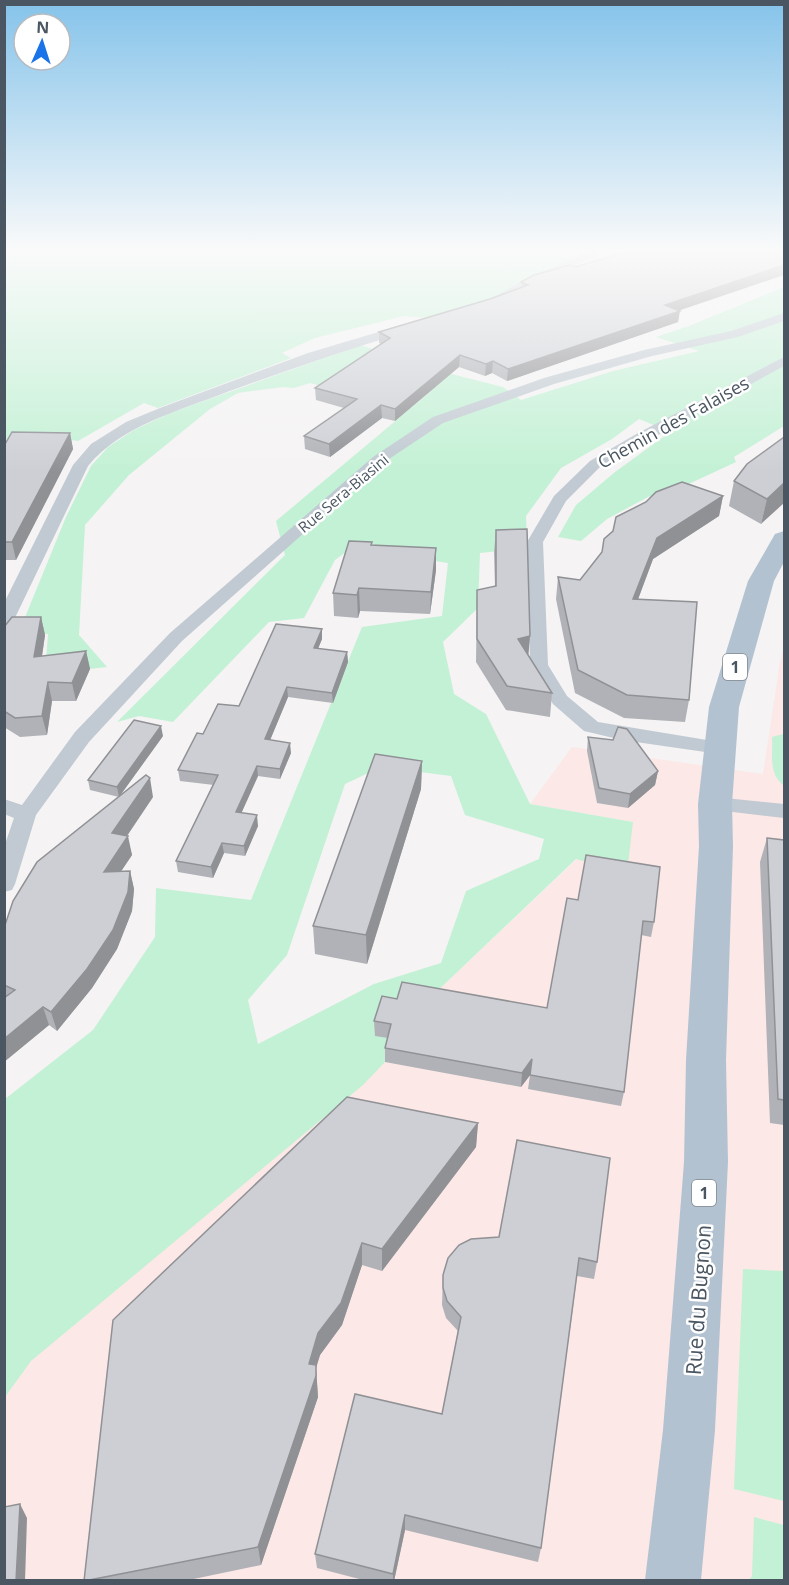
<svg xmlns="http://www.w3.org/2000/svg" width="789" height="1585" viewBox="0 0 789 1585" font-family="'Open Sans',sans-serif">
<rect width="100%" height="100%" fill="#f5f3f3"/>
<path fill="#fce8e6" d="M 784,647 L 784,1580 L 5,1580 L 4,1338 L 431,997 L 577,859 L 633,822 L 530,804 L 572,747 L 763,774 L 780,662 Z"/>
<g fill="#c3f1d5" fill-rule="evenodd">
<path d="M 4,250 L 656,250 L 428,318 L 404,316 L 315,338 L 282,353 L 291,358 L 158,408 L 144,403 L 78,441 L 48,437 L 5,460 Z"/>
<path d="M 784,287 L 784,426 L 734,457 L 736,462 L 680,488 L 648,497 L 607,519 L 581,541 L 558,537 L 576,505 L 615,472 L 670,432 L 639,419 L 612,439 L 561,468 L 526,516 L 527,540 L 520,540 L 517,549 L 480,553 L 478,608 L 443,642 L 454,694 L 486,714 L 530,804 L 633,822 L 627,873 L 576,859 L 431,997 L 391,1039 L 385,1062 L 363,1085 L 31,1361 L 5,1397 L 5,1099 L 93,1030 L 155,937 L 156,888 L 251,900 L 362,627 L 442,616 L 448,563 L 351,548 L 335,560 L 304,618 L 269,622 L 173,722 L 139,716 L 117,722 L 285,555 L 276,521 L 430,392 L 360,374 L 321,386 L 310,383 L 294,388 L 283,387 L 238,393 L 210,409 L 129,475 L 85,525 L 79,635 L 107,667 L 45,674 L 48,634 L 19,632 L 66,517 L 91,466 L 108,447 L 134,430 L 170,413 L 361,345 L 428,368 L 503,387 L 521,400 L 613,371 L 699,351 L 656,337 L 689,326 ZM 381,767 L 451,776 L 465,815 L 544,839 L 539,859 L 466,891 L 441,963 L 374,984 L 258,1044 L 248,1000 L 287,955 L 345,784 Z"/>
<path d="M 783,734 L 784,734 L 784,786 C 768,773 773,756 772,737 Z"/>
<path d="M 743,1269 L 784,1271 L 784,1501 L 734,1489 Z"/>
<path d="M 754,1517 L 784,1525 L 783,1580 L 749,1580 L 752,1576 Z"/>
</g>
<g fill="none" stroke-linecap="round" stroke-linejoin="round">
<g fill="#c1cad2" fill-rule="evenodd">
<path d="M 593,250 L 609,250 L 538,281 L 491,307 L 487,308 L 481,304 L 530,277 Z"/>
<path d="M 784,313 L 784,321 L 738,337 L 652,356 L 554,384 L 443,423 L 383,463 L 182,641 L 89,742 L 36,815 L 15,884 L 12,890 L 4,892 L 4,847 L 14,818 L 4,814 L 4,799 L 22,805 L 75,732 L 170,633 L 373,457 L 433,417 L 544,378 L 644,350 L 731,331 Z"/>
<path d="M 405,324 L 409,325 L 411,328 L 409,331 C 348,349 288,370 227,392 C 179,411 122,425 88,466 L 13,622 L 10,626 L 4,627 L 4,603 L 73,465 L 91,444 L 126,422 L 160,408 L 308,353 Z"/>
<path d="M 784,357 L 784,366 L 600,467 L 566,501 L 543,542 L 548,665 L 567,696 L 598,722 L 719,742 L 726,743 L 729,748 L 726,753 L 719,754 L 622,740 L 584,731 L 553,704 L 530,665 L 527,542 L 554,496 L 590,461 L 638,433 Z"/>
<path d="M 715,797 L 784,804 L 784,818 L 708,809 L 704,804 L 708,799 Z"/>
</g>
<path fill="#b3c2d1" fill-rule="evenodd" d="M 784,531 L 784,562 L 774,581 L 739,707 L 737,735 L 732,804 L 733,846 L 726,1060 L 728,1162 L 715,1430 L 701,1580 L 645,1580 L 663,1430 L 684,1162 L 686,1060 L 699,846 L 698,804 L 709,707 L 748,581 L 775,534 Z"/>
</g>
<g fill="#b0b2b7">
<path d="M 521,282 L 679,311 L 678,322 L 507,381 L 492,373 L 485,376 L 459,367 L 395,421 L 382,418 L 330,457 L 305,449 L 304,436 L 344,408 L 316,400 L 315,388 L 381,344 L 379,343 L 379,332 L 490,299 L 521,288 Z"/>
<path d="M 70,433 L 73,449 L 16,560 L 4,560 L 4,446 Z"/>
<path d="M 784,437 L 761,524 L 729,506 L 734,481 Z"/>
<path d="M 723,496 L 719,516 L 653,559 L 638,599 L 689,700 L 685,722 L 624,718 L 575,693 L 556,599 L 558,577 L 580,580 Z"/>
<path d="M 496,530 L 530,636 L 528,655 L 552,693 L 550,717 L 506,710 L 476,662 L 477,590 L 495,587 L 494,552 Z"/>
<path d="M 372,545 L 436,548 L 436,570 L 430,614 L 360,611 L 358,618 L 334,616 L 333,593 Z"/>
<path d="M 41,617 L 45,635 L 42,656 L 86,651 L 90,669 L 76,701 L 52,701 L 47,735 L 20,737 L 4,727 L 4,627 Z"/>
<path d="M 322,629 L 322,639 L 318,649 L 347,652 L 348,662 L 333,703 L 288,697 L 270,740 L 291,753 L 280,779 L 258,776 L 241,813 L 258,826 L 245,856 L 224,853 L 213,878 L 178,872 L 176,861 L 214,785 L 180,781 L 178,770 L 203,734 L 239,706 Z"/>
<path d="M 163,736 L 119,797 L 90,790 L 88,780 Z"/>
<path d="M 588,737 L 658,771 L 655,785 L 628,808 L 597,803 L 587,751 Z"/>
<path d="M 422,761 L 421,789 L 367,964 L 315,954 L 313,926 Z"/>
<path d="M 153,797 L 127,836 L 132,855 L 121,871 L 130,871 L 134,889 L 132,911 L 117,949 L 92,988 L 57,1031 L 49,1025 L 4,1062 L 4,928 Z"/>
<path d="M 767,838 L 784,840 L 784,1125 L 770,1123 L 760,862 Z"/>
<path d="M 567,898 L 654,922 L 651,937 L 641,935 L 624,1092 L 621,1106 L 528,1089 L 530,1075 L 521,1087 L 385,1062 L 385,1048 L 388,1038 L 375,1036 L 374,1021 L 397,999 L 547,1008 Z"/>
<path d="M 478,1123 L 476,1147 L 382,1271 L 362,1265 L 342,1325 L 320,1355 L 316,1368 L 318,1397 L 261,1565 L 184,1581 L 84,1581 L 113,1320 Z"/>
<path d="M 499,1237 L 597,1262 L 594,1279 L 577,1276 L 541,1548 L 538,1562 L 405,1530 L 394,1581 L 367,1581 L 317,1568 L 315,1554 L 442,1414 L 458,1331 L 446,1318 L 442,1305 L 443,1275 Z"/>
</g>
<g fill="#909195">
<path d="M 784,265 L 784,275 L 663,316 L 665,305 Z"/>
<path d="M 680,311 L 678,322 L 507,381 L 508,369 Z"/>
<path d="M 460,355 L 459,367 L 395,421 L 395,409 Z"/>
<path d="M 493,361 L 492,373 L 485,376 L 486,364 Z"/>
<path d="M 381,405 L 382,418 L 330,457 L 329,444 Z"/>
<path d="M 70,433 L 73,449 L 16,560 L 12,542 Z"/>
<path d="M 784,483 L 784,503 L 761,524 L 767,499 Z"/>
<path d="M 723,496 L 719,516 L 653,559 L 630,621 L 633,599 L 657,538 Z"/>
<path d="M 436,548 L 436,570 L 430,614 L 431,592 Z"/>
<path d="M 359,588 L 360,611 L 358,618 L 357,595 Z"/>
<path d="M 41,617 L 45,635 L 39,676 L 34,657 Z"/>
<path d="M 322,629 L 322,639 L 314,658 L 314,648 Z"/>
<path d="M 530,636 L 528,659 L 518,639 Z"/>
<path d="M 86,651 L 90,669 L 76,701 L 72,683 Z"/>
<path d="M 347,652 L 348,662 L 333,703 L 332,693 Z"/>
<path d="M 48,682 L 52,701 L 47,735 L 42,716 Z"/>
<path d="M 287,687 L 288,697 L 266,750 L 265,739 Z"/>
<path d="M 161,726 L 163,736 L 119,797 L 117,787 Z"/>
<path d="M 290,743 L 291,753 L 280,779 L 280,769 Z"/>
<path d="M 422,761 L 421,789 L 367,964 L 366,935 Z"/>
<path d="M 257,766 L 258,776 L 237,823 L 236,812 Z"/>
<path d="M 658,771 L 655,785 L 628,808 L 630,794 Z"/>
<path d="M 150,778 L 153,797 L 116,852 L 112,833 Z"/>
<path d="M 257,815 L 258,826 L 245,856 L 244,846 Z"/>
<path d="M 128,836 L 132,855 L 108,891 L 104,872 Z"/>
<path d="M 222,843 L 224,853 L 213,878 L 211,867 Z"/>
<path d="M 130,871 L 134,889 L 132,911 L 117,949 L 92,988 L 57,1031 L 51,1012 Z"/>
<path d="M 43,1007 L 49,1025 L 4,1062 L 4,1039 Z"/>
<path d="M 532,1059 L 531,1074 L 521,1087 L 522,1073 Z"/>
<path d="M 478,1123 L 476,1147 L 382,1271 L 382,1249 Z"/>
<path d="M 362,1243 L 362,1265 L 342,1325 L 320,1355 L 316,1368 L 318,1397 L 261,1565 L 258,1547 L 318,1333 Z"/>
<path d="M 20,1504 L 27,1518 L 25,1581 L 16,1581 Z"/>
<path d="M 405,1515 L 405,1530 L 394,1581 L 393,1581 L 393,1574 Z"/>
</g>
<g fill="#cdcfd5" stroke="#909195" stroke-width="1.5">
<path d="M 632,250 L 784,250 L 784,265 L 665,305 L 680,311 L 508,369 L 493,361 L 486,364 L 460,355 L 395,409 L 381,405 L 329,444 L 304,436 L 357,399 L 315,388 L 390,338 L 379,332 L 490,299 L 528,285 L 521,282 L 534,275 L 570,265 L 576,267 Z"/>
<path d="M 12,432 L 70,433 L 12,542 L 4,542 L 4,446 Z"/>
<path d="M 784,434 L 784,483 L 767,499 L 734,481 L 747,464 L 784,437 Z"/>
<path d="M 682,482 L 723,496 L 657,538 L 633,599 L 697,602 L 689,700 L 627,695 L 578,670 L 558,577 L 580,580 L 602,552 L 604,539 L 613,531 L 616,517 L 646,502 L 656,492 Z"/>
<path d="M 527,529 L 530,636 L 518,639 L 552,693 L 507,686 L 477,639 L 477,590 L 496,586 L 496,530 Z"/>
<path d="M 349,541 L 372,542 L 371,545 L 436,548 L 431,592 L 359,588 L 357,595 L 333,593 Z"/>
<path d="M 12,617 L 41,617 L 34,657 L 86,651 L 72,683 L 48,682 L 42,716 L 15,718 L 4,711 L 4,627 Z"/>
<path d="M 276,624 L 322,629 L 314,648 L 347,652 L 332,693 L 287,687 L 265,739 L 290,743 L 280,769 L 257,766 L 236,812 L 257,815 L 244,846 L 222,843 L 211,867 L 176,861 L 218,775 L 178,770 L 197,733 L 203,734 L 218,704 L 239,706 Z"/>
<path d="M 134,720 L 161,726 L 117,787 L 88,780 Z"/>
<path d="M 618,727 L 627,729 L 658,771 L 630,794 L 599,788 L 588,737 L 613,740 Z"/>
<path d="M 375,754 L 422,761 L 366,935 L 313,926 Z"/>
<path d="M 146,775 L 150,778 L 112,833 L 128,836 L 104,872 L 130,871 L 128,892 L 113,930 L 87,969 L 51,1012 L 43,1007 L 4,1039 L 4,998 L 15,990 L 4,985 L 4,928 L 13,901 L 37,862 Z"/>
<path d="M 767,838 L 784,840 L 784,1100 L 778,1099 Z"/>
<path d="M 586,855 L 660,867 L 654,922 L 643,921 L 624,1092 L 530,1075 L 532,1059 L 522,1073 L 385,1048 L 391,1024 L 374,1021 L 382,996 L 397,999 L 402,982 L 547,1008 L 567,898 L 578,900 Z"/>
<path d="M 347,1097 L 478,1123 L 382,1249 L 362,1243 L 341,1303 L 318,1333 L 309,1364 L 316,1365 L 316,1376 L 258,1547 L 84,1581 L 113,1320 Z"/>
<path d="M 517,1140 L 610,1158 L 597,1262 L 579,1258 L 541,1548 L 405,1515 L 393,1574 L 315,1554 L 355,1394 L 442,1414 L 461,1317 L 447,1301 L 443,1288 L 443,1275 L 448,1258 L 459,1245 L 471,1239 L 499,1237 Z"/>
<path d="M 20,1504 L 16,1581 L 4,1581 L 4,1507 Z"/>
</g>
<linearGradient id="sky" x2="0" y2="1"><stop stop-color="#85c3ea"/><stop offset="0.53" stop-color="#fafafa"/><stop offset="1" stop-color="#fafafa" stop-opacity="0"/></linearGradient>
<rect width="789" height="472" fill="url(#sky)"/>
<g text-anchor="middle" dominant-baseline="central" stroke-width="5" stroke-linejoin="round" paint-order="stroke">
<g font-size="15" fill="#4a5661" stroke="#fff">
<text transform="translate(343 493) rotate(-40)">Rue Sera-Biasini</text>
</g>
<g fill="#fff" stroke="#808990" stroke-width="1.5">
<rect x="723" y="654" width="24" height="26" rx="4.5"/>
<rect x="692" y="1180" width="24" height="26" rx="4.5"/>
</g>
<g font-size="16" font-weight="bold" fill="#4a5661">
<text x="735" y="667">1</text>
<text x="704" y="1193">1</text>
</g>
<g font-size="18" fill="#4a5661" stroke="#fff">
<text transform="translate(673 422) rotate(-29)">Chemin des Falaises</text>
</g>
<g font-size="21" fill="#4a5661" stroke="#fff">
<text transform="translate(698 1300) rotate(-86)">Rue du Bugnon</text>
</g>
</g>
<rect width="789" height="1585" fill="none" stroke="#4a5661" stroke-width="12"/>
<g transform="translate(42 42) rotate(3)"><circle r="28" fill="#ffffff" stroke="#b7bbc0" stroke-width="1.5"/>
<path d="M0-4.5L10 22L0 15L-10 22Z" fill="#1a73e8"/>
<text y="-9" font-size="16" font-weight="bold" text-anchor="middle" fill="#4a5661">N</text>
</g>
</svg>
